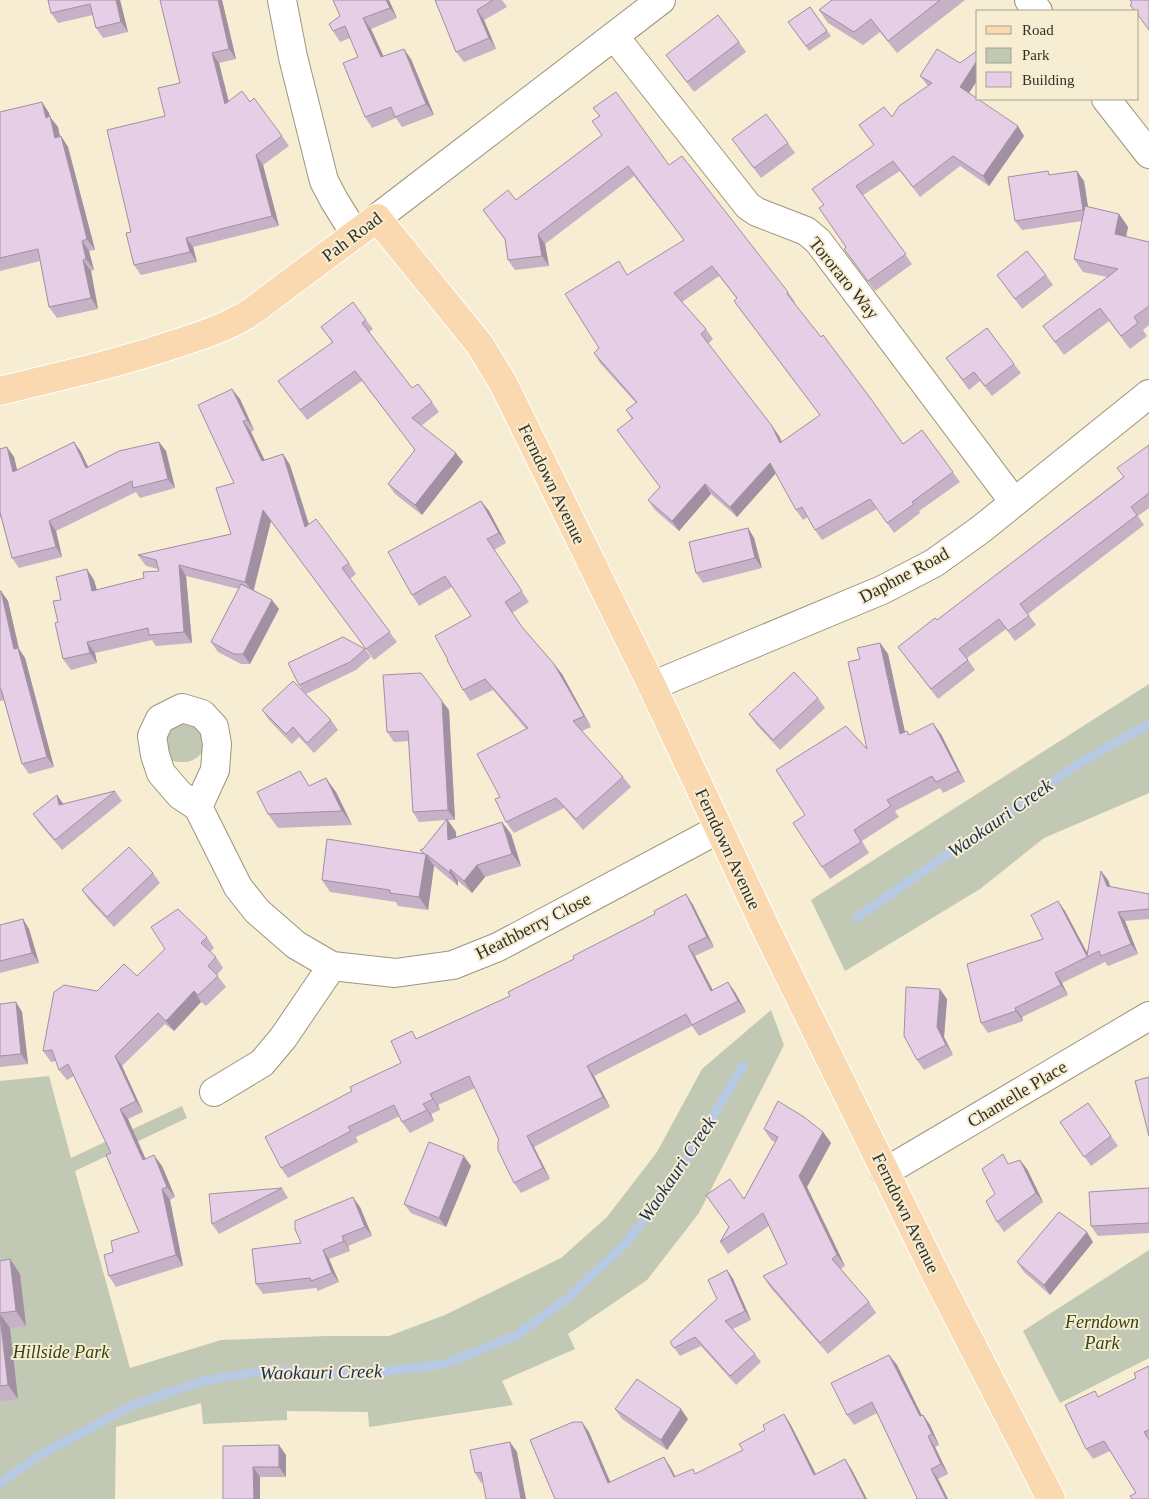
<svg xmlns="http://www.w3.org/2000/svg" width="1149" height="1499" viewBox="0 0 1149 1499" font-family="Georgia,serif">
<rect width="100%" height="100%" fill="#f6edd2"/>
<g fill="#c1c8b3">
<path d="M 1149,684 L 1149,793 L 1044,838 L 980,889 L 845,971 L 811,900 Z"/>
<path d="M 181,716 L 205,733 C 204,738 205,745 203,750 C 197,763 182,764 170,760 L 159,734 Z"/>
<path d="M 771,1010 L 784,1045 L 699,1213 L 647,1280 L 568,1334 L 575,1349 L 502,1381 L 513,1405 L 369,1427 L 368,1412 L 287,1411 L 287,1420 L 203,1424 L 201,1403 L 116,1427 L 115,1499 L 0,1499 L 0,1081 L 49,1076 L 71,1158 L 182,1106 L 187,1118 L 75,1171 L 130,1368 L 221,1340 L 327,1336 L 389,1336 L 445,1315 L 561,1258 L 607,1217 L 657,1152 L 702,1069 Z"/>
<path d="M 1149,1250 L 1149,1358 L 1060,1403 L 1023,1331 Z"/>
</g>
<g fill="none" stroke-linecap="round" stroke-linejoin="round">
<g stroke="#b8c9e4" stroke-width="9">
<path d="M 856,918 L 1078,764 L 1149,724"/>
<path d="M 0,1483 L 38,1456 L 133,1405 L 202,1381 L 269,1370 L 357,1375 L 445,1364 L 517,1335 L 569,1297 L 627,1242 L 677,1176 L 743,1066"/>
</g>
<g stroke="#9d957c" stroke-width="30">
<g id="minor">
<path d="M 282,0 L 293,57 L 324,181 L 334,200 L 355,234"/>
<path d="M 1029,0 L 1038,11"/>
<path d="M 614,36 L 748,206 L 757,212 L 806,231 L 818,241 L 1014,502"/>
<path d="M 1106,99 L 1149,154"/>
<path d="M 377,218 L 661,0"/>
<path d="M 652,686 L 882,590 L 934,563 L 980,530 L 1149,394"/>
<path d="M 198,807 L 215,770 L 217,744 L 214,727 L 202,714 L 182,708 L 160,719 L 152,736 L 155,755 L 161,773 L 180,795 L 198,807 L 238,887 L 257,911 L 296,945 L 332,966 L 395,973 L 453,965 L 498,947 L 719,829"/>
<path d="M 214,1092 L 262,1063 L 283,1038 L 332,966"/>
<path d="M 885,1172 L 1149,1016"/>
</g>
</g>
<g stroke="#fff" stroke-width="30">
<path id="major" d="M 0,391 C 60,376 120,363 178,343 C 210,333 242,322 267,300 L 377,218 L 480,345 L 503,383 L 652,686 L 769,935 L 932,1267 L 1051,1499"/>
</g>
<use href="#minor" stroke="#fff" stroke-width="28"/>
<use href="#major" stroke="#fad8b0" stroke-width="28"/>
</g>
<g fill="#c6b1c6" fill-rule="evenodd">
<path d="M 48,0 L 120,0 L 128,32 L 103,38 L 96,28 L 93,15 L 58,23 L 51,13 Z"/>
<path d="M 222,0 L 236,59 L 219,63 L 228,101 L 250,102 L 282,136 L 289,146 L 263,165 L 279,226 L 193,247 L 197,262 L 141,275 L 134,265 L 131,232 L 165,116 L 180,83 Z"/>
<path d="M 389,0 L 397,18 L 371,29 L 383,56 L 411,59 L 434,115 L 402,127 L 396,118 L 372,128 L 365,117 L 358,57 L 350,38 L 340,42 L 333,31 L 340,16 Z"/>
<path d="M 435,0 L 502,0 L 507,7 L 484,20 L 496,49 L 464,62 L 456,52 Z"/>
<path d="M 832,0 L 965,0 L 897,53 L 880,32 L 863,45 L 828,23 L 819,10 Z"/>
<path d="M 810,7 L 831,36 L 809,51 L 788,22 Z"/>
<path d="M 739,42 L 746,52 L 694,92 L 666,55 Z"/>
<path d="M 978,59 L 978,79 L 969,93 L 1024,136 L 989,186 L 960,166 L 920,197 L 900,171 L 863,195 L 912,264 L 875,291 L 844,249 L 846,247 L 824,205 L 874,145 L 859,125 L 892,117 L 928,86 L 920,76 L 960,63 Z"/>
<path d="M 42,102 L 49,113 L 50,117 L 58,127 L 60,136 L 61,136 L 68,147 L 95,250 L 89,251 L 94,270 L 91,271 L 98,309 L 57,318 L 49,307 L 40,261 L 0,271 L 0,112 Z"/>
<path d="M 593,108 L 669,165 L 788,292 L 795,302 L 794,303 L 903,444 L 922,430 L 960,482 L 919,511 L 920,513 L 894,533 L 877,509 L 822,540 L 815,530 L 808,517 L 803,520 L 796,510 L 776,473 L 737,517 L 711,494 L 679,531 L 655,510 L 648,500 L 660,487 L 617,430 L 632,419 L 626,410 L 636,403 L 600,363 L 594,353 L 599,348 L 628,275 L 684,240 L 634,176 L 545,244 L 549,266 L 515,270 L 508,260 L 505,240 L 483,210 L 516,200 L 602,135 L 599,116 ZM 719,276 L 737,299 L 734,301 L 741,311 L 820,415 L 782,442 L 779,436 L 772,426 L 708,344 L 713,339 L 706,329 L 682,302 Z"/>
<path d="M 788,143 L 795,153 L 761,178 L 739,149 Z"/>
<path d="M 1051,175 L 1084,181 L 1088,207 L 1119,214 L 1128,227 L 1126,237 L 1149,242 L 1149,325 L 1143,330 L 1147,336 L 1130,349 L 1109,321 L 1064,355 L 1043,326 L 1107,277 L 1083,272 L 1074,259 L 1082,221 L 1022,230 L 1015,221 Z"/>
<path d="M 997,275 L 1046,275 L 1053,285 L 1022,309 Z"/>
<path d="M 366,320 L 373,329 L 369,332 L 412,388 L 432,402 L 439,412 L 421,426 L 463,462 L 422,515 L 395,494 L 388,484 L 415,450 L 362,381 L 307,420 L 285,390 L 332,342 L 321,327 Z"/>
<path d="M 946,358 L 1014,364 L 1021,373 L 992,396 L 980,381 L 969,390 Z"/>
<path d="M 240,399 L 254,430 L 251,432 L 264,460 L 283,454 L 290,465 L 309,524 L 349,563 L 356,574 L 350,579 L 397,642 L 374,660 L 271,521 L 254,590 L 279,609 L 250,664 L 241,664 L 218,652 L 211,642 L 239,589 L 186,576 L 192,643 L 156,646 L 152,640 L 95,653 L 97,663 L 71,670 L 63,659 L 58,622 L 61,600 L 94,580 L 97,590 L 144,578 L 159,571 L 158,569 L 146,566 L 138,555 L 231,534 Z"/>
<path d="M 74,442 L 81,452 L 88,467 L 159,442 L 166,451 L 175,488 L 140,498 L 136,492 L 56,531 L 62,557 L 19,568 L 12,558 L 1,518 L 0,518 L 0,449 L 7,447 L 14,457 L 17,470 Z"/>
<path d="M 1149,445 L 1149,508 L 1138,516 L 1144,525 L 1028,614 L 1036,625 L 1015,641 L 1006,629 L 967,658 L 975,670 L 938,699 L 898,647 L 937,620 L 1123,477 Z"/>
<path d="M 481,501 L 489,511 L 506,543 L 494,550 L 529,602 L 512,613 L 522,627 L 554,664 L 562,674 L 591,727 L 582,731 L 623,777 L 631,787 L 583,830 L 564,808 L 514,833 L 506,822 L 500,797 L 526,729 L 493,690 L 470,701 L 463,690 L 448,660 L 471,616 L 452,587 L 419,606 L 412,595 Z"/>
<path d="M 748,528 L 754,538 L 762,568 L 703,583 L 696,573 Z"/>
<path d="M 0,591 L 8,601 L 19,649 L 25,658 L 54,767 L 29,774 L 22,764 L 4,700 L 0,701 Z"/>
<path d="M 880,643 L 888,654 L 905,732 L 910,735 L 941,734 L 965,782 L 943,793 L 940,788 L 895,811 L 899,817 L 862,841 L 869,853 L 830,879 L 822,867 L 805,815 L 867,749 L 860,659 Z"/>
<path d="M 365,649 L 371,657 L 356,670 L 306,694 L 331,720 L 338,730 L 314,753 L 299,737 L 292,744 L 269,720 L 262,710 L 303,691 L 299,685 Z"/>
<path d="M 818,698 L 825,708 L 780,750 L 756,724 L 749,714 Z"/>
<path d="M 449,710 L 455,820 L 448,820 L 456,832 L 456,837 L 502,822 L 511,834 L 521,866 L 485,877 L 472,893 L 458,881 L 458,886 L 434,866 L 428,910 L 398,906 L 396,902 L 330,892 L 322,880 L 423,853 L 420,850 L 423,849 L 446,820 L 419,822 L 413,812 L 409,741 L 394,742 L 387,732 Z"/>
<path d="M 309,786 L 336,792 L 352,825 L 278,828 L 268,814 Z"/>
<path d="M 115,791 L 122,801 L 62,850 L 40,824 L 33,814 L 57,795 L 63,804 Z"/>
<path d="M 153,873 L 160,883 L 114,927 L 89,900 L 82,890 Z"/>
<path d="M 1108,880 L 1110,887 L 1149,894 L 1149,919 L 1125,921 L 1138,954 L 1108,966 L 1105,962 L 1062,983 L 1068,995 L 1022,1017 L 1023,1021 L 988,1033 L 981,1023 L 1043,939 L 1065,911 L 1087,953 Z"/>
<path d="M 686,894 L 693,905 L 714,947 L 695,956 L 713,990 L 735,992 L 746,1012 L 699,1036 L 692,1026 L 594,1076 L 610,1107 L 534,1147 L 550,1179 L 521,1193 L 514,1183 L 499,1140 L 475,1088 L 438,1105 L 440,1110 L 431,1114 L 434,1121 L 410,1133 L 402,1122 L 400,1116 L 356,1137 L 358,1142 L 288,1178 L 281,1168 L 352,1091 L 401,1063 L 418,1038 L 510,996 L 655,914 Z"/>
<path d="M 23,919 L 29,929 L 39,963 L 0,973 L 0,925 Z"/>
<path d="M 207,937 L 214,948 L 210,952 L 216,957 L 223,968 L 217,975 L 226,987 L 206,1006 L 201,1002 L 174,1031 L 165,1024 L 122,1066 L 143,1112 L 128,1119 L 145,1159 L 162,1166 L 175,1197 L 170,1200 L 183,1266 L 116,1287 L 109,1276 L 113,1252 L 139,1232 L 111,1153 L 74,1076 L 67,1080 L 59,1070 L 56,1061 L 51,1062 L 43,1051 L 97,991 L 137,976 Z"/>
<path d="M 947,999 L 944,1037 L 953,1055 L 924,1070 L 917,1060 Z"/>
<path d="M 16,1002 L 22,1012 L 28,1064 L 0,1067 L 0,1004 Z"/>
<path d="M 1088,1103 L 1118,1146 L 1091,1166 L 1060,1122 Z"/>
<path d="M 764,1129 L 823,1132 L 831,1143 L 807,1187 L 845,1266 L 841,1269 L 869,1302 L 876,1313 L 828,1354 L 770,1287 L 763,1276 L 787,1264 L 769,1226 L 728,1254 L 720,1242 L 775,1142 L 771,1140 Z"/>
<path d="M 1010,1164 L 1027,1169 L 1043,1202 L 1004,1232 L 997,1222 L 995,1194 Z"/>
<path d="M 471,1166 L 446,1227 L 411,1213 L 404,1204 Z"/>
<path d="M 282,1188 L 288,1198 L 219,1234 L 212,1224 Z"/>
<path d="M 1149,1188 L 1149,1233 L 1098,1236 L 1091,1226 Z"/>
<path d="M 360,1207 L 372,1236 L 348,1246 L 350,1251 L 329,1259 L 339,1282 L 318,1291 L 316,1288 L 263,1294 L 256,1284 L 301,1243 Z"/>
<path d="M 1093,1242 L 1050,1295 L 1024,1272 L 1017,1262 Z"/>
<path d="M 10,1259 L 20,1274 L 26,1326 L 10,1328 L 18,1399 L 0,1401 L 0,1261 Z"/>
<path d="M 727,1270 L 733,1279 L 751,1320 L 733,1329 L 755,1354 L 761,1362 L 736,1385 L 701,1346 L 680,1356 L 670,1342 L 717,1299 Z"/>
<path d="M 889,1355 L 897,1365 L 921,1415 L 923,1415 L 930,1425 L 939,1445 L 935,1447 L 948,1474 L 938,1479 L 948,1499 L 916,1499 L 917,1498 L 877,1413 L 854,1425 L 847,1415 Z"/>
<path d="M 1149,1366 L 1149,1499 L 1136,1493 L 1110,1451 L 1093,1459 L 1086,1449 L 1136,1378 Z"/>
<path d="M 615,1409 L 688,1419 L 667,1450 L 622,1419 Z"/>
<path d="M 223,1446 L 286,1455 L 286,1477 L 260,1477 L 260,1499 L 223,1499 Z"/>
<path d="M 517,1452 L 483,1482 L 481,1483 L 475,1473 Z"/>
</g>
<g fill="#a190a1">
<path d="M 116,0 L 120,0 L 128,32 L 121,22 Z"/>
<path d="M 218,0 L 222,0 L 236,59 L 229,49 Z"/>
<path d="M 386,0 L 389,0 L 397,18 L 390,8 Z"/>
<path d="M 477,10 L 484,20 L 496,49 L 489,38 Z"/>
<path d="M 363,18 L 371,29 L 389,68 L 381,57 Z"/>
<path d="M 404,49 L 411,59 L 434,115 L 426,104 Z"/>
<path d="M 212,53 L 219,63 L 232,114 L 225,104 Z"/>
<path d="M 978,59 L 978,79 L 967,96 L 960,87 Z"/>
<path d="M 42,102 L 49,113 L 50,117 L 58,127 L 62,148 L 55,138 L 46,118 Z"/>
<path d="M 1018,126 L 1024,136 L 989,186 L 983,176 Z"/>
<path d="M 61,136 L 68,147 L 95,250 L 87,239 Z"/>
<path d="M 256,155 L 263,165 L 279,226 L 272,216 Z"/>
<path d="M 1077,171 L 1084,181 L 1090,220 L 1083,210 Z"/>
<path d="M 1119,214 L 1128,227 L 1124,247 L 1115,234 Z"/>
<path d="M 538,234 L 545,244 L 549,266 L 542,256 Z"/>
<path d="M 186,238 L 193,247 L 197,262 L 190,252 Z"/>
<path d="M 82,241 L 89,251 L 94,270 L 86,259 Z"/>
<path d="M 83,260 L 91,271 L 98,309 L 91,298 Z"/>
<path d="M 232,389 L 240,399 L 254,430 L 247,420 Z"/>
<path d="M 243,421 L 251,432 L 270,471 L 262,461 Z"/>
<path d="M 772,426 L 779,436 L 787,453 L 780,443 Z"/>
<path d="M 74,442 L 81,452 L 93,477 L 86,468 Z"/>
<path d="M 159,442 L 166,451 L 175,488 L 168,479 Z"/>
<path d="M 7,447 L 14,457 L 20,482 L 13,472 Z"/>
<path d="M 456,453 L 463,462 L 422,515 L 415,505 Z"/>
<path d="M 283,454 L 290,465 L 313,538 L 305,527 Z"/>
<path d="M 770,463 L 777,472 L 737,517 L 730,507 Z"/>
<path d="M 705,484 L 711,494 L 679,531 L 672,521 Z"/>
<path d="M 481,501 L 489,511 L 506,543 L 499,533 Z"/>
<path d="M 263,510 L 271,521 L 253,592 L 245,582 Z"/>
<path d="M 49,521 L 56,531 L 62,557 L 56,547 Z"/>
<path d="M 748,528 L 754,538 L 762,568 L 755,558 Z"/>
<path d="M 179,565 L 186,576 L 192,643 L 184,632 Z"/>
<path d="M 87,569 L 94,580 L 100,602 L 92,591 Z"/>
<path d="M 1,591 L 8,601 L 19,649 L 25,658 L 54,767 L 47,757 L 14,649 Z"/>
<path d="M 272,600 L 279,609 L 250,664 L 243,654 Z"/>
<path d="M 87,642 L 95,653 L 97,663 L 90,653 Z"/>
<path d="M 880,643 L 888,654 L 908,746 L 900,734 Z"/>
<path d="M 554,664 L 562,674 L 591,727 L 584,716 Z"/>
<path d="M 442,701 L 449,710 L 455,820 L 448,810 Z"/>
<path d="M 933,723 L 941,734 L 965,782 L 958,771 Z"/>
<path d="M 326,778 L 336,792 L 352,825 L 342,811 Z"/>
<path d="M 57,795 L 64,805 L 59,805 Z"/>
<path d="M 447,819 L 456,832 L 457,852 L 448,840 Z"/>
<path d="M 502,822 L 511,834 L 521,866 L 512,854 Z"/>
<path d="M 426,854 L 434,866 L 428,910 L 419,897 Z"/>
<path d="M 477,865 L 485,877 L 472,893 L 464,881 Z"/>
<path d="M 450,869 L 458,881 L 458,886 L 450,873 Z"/>
<path d="M 1101,871 L 1108,880 L 1114,896 L 1107,886 Z"/>
<path d="M 686,894 L 693,905 L 714,947 L 707,937 Z"/>
<path d="M 1058,901 L 1065,911 L 1089,956 L 1087,957 Z"/>
<path d="M 1118,912 L 1125,921 L 1138,954 L 1131,944 Z"/>
<path d="M 23,919 L 29,929 L 39,963 L 32,953 Z"/>
<path d="M 688,946 L 695,956 L 718,1001 L 711,991 Z"/>
<path d="M 1055,973 L 1062,983 L 1068,995 L 1061,985 Z"/>
<path d="M 728,982 L 735,992 L 746,1012 L 738,1001 Z"/>
<path d="M 940,989 L 947,999 L 944,1037 L 953,1055 L 946,1045 L 937,1027 Z"/>
<path d="M 194,991 L 201,1002 L 174,1031 L 166,1021 Z"/>
<path d="M 16,1002 L 22,1012 L 28,1064 L 21,1054 Z"/>
<path d="M 1015,1008 L 1022,1017 L 1023,1021 L 1016,1011 Z"/>
<path d="M 115,1056 L 122,1066 L 143,1112 L 136,1101 Z"/>
<path d="M 587,1066 L 594,1076 L 610,1107 L 603,1097 Z"/>
<path d="M 430,1094 L 438,1105 L 440,1110 L 433,1099 Z"/>
<path d="M 423,1104 L 431,1114 L 434,1121 L 427,1110 Z"/>
<path d="M 120,1109 L 128,1119 L 151,1171 L 143,1160 Z"/>
<path d="M 823,1132 L 831,1143 L 807,1187 L 845,1266 L 837,1255 L 799,1176 Z"/>
<path d="M 527,1136 L 534,1147 L 550,1179 L 543,1168 Z"/>
<path d="M 154,1155 L 162,1166 L 175,1197 L 167,1187 Z"/>
<path d="M 464,1156 L 471,1166 L 446,1227 L 439,1218 Z"/>
<path d="M 1020,1160 L 1027,1169 L 1043,1202 L 1036,1193 Z"/>
<path d="M 162,1189 L 170,1200 L 183,1266 L 176,1255 Z"/>
<path d="M 353,1197 L 360,1207 L 372,1236 L 365,1227 Z"/>
<path d="M 1087,1232 L 1093,1242 L 1050,1295 L 1044,1285 Z"/>
<path d="M 342,1236 L 348,1246 L 350,1251 L 344,1241 Z"/>
<path d="M 323,1250 L 329,1259 L 339,1282 L 332,1273 Z"/>
<path d="M 10,1259 L 20,1274 L 26,1326 L 16,1311 Z"/>
<path d="M 727,1270 L 733,1279 L 751,1320 L 745,1311 Z"/>
<path d="M 0,1314 L 10,1328 L 18,1399 L 8,1385 Z"/>
<path d="M 889,1355 L 897,1365 L 927,1426 L 920,1416 Z"/>
<path d="M 681,1409 L 688,1419 L 667,1450 L 661,1440 Z"/>
<path d="M 784,1414 L 791,1425 L 822,1486 L 814,1475 Z"/>
<path d="M 923,1415 L 930,1425 L 939,1445 L 932,1434 Z"/>
<path d="M 582,1422 L 589,1432 L 615,1493 L 608,1483 Z"/>
<path d="M 928,1436 L 935,1447 L 948,1474 L 941,1464 Z"/>
<path d="M 510,1442 L 517,1452 L 526,1499 L 521,1499 Z"/>
<path d="M 279,1445 L 286,1455 L 286,1477 L 279,1467 Z"/>
<path d="M 664,1457 L 671,1468 L 681,1487 L 674,1477 Z"/>
<path d="M 845,1459 L 852,1470 L 867,1499 L 865,1499 Z"/>
<path d="M 253,1467 L 260,1477 L 260,1499 L 254,1499 Z"/>
<path d="M 931,1469 L 938,1479 L 948,1499 L 946,1499 Z"/>
</g>
<g fill="#e6cee6" stroke="#a190a1" fill-rule="evenodd">
<path d="M 48,0 L 116,0 L 121,22 L 96,28 L 90,4 L 51,13 Z"/>
<path d="M 160,0 L 218,0 L 229,49 L 212,53 L 225,104 L 242,91 L 250,102 L 254,98 L 282,136 L 256,155 L 272,216 L 186,238 L 190,252 L 134,265 L 126,233 L 131,232 L 107,130 L 165,116 L 158,88 L 180,83 Z"/>
<path d="M 333,0 L 386,0 L 390,8 L 363,18 L 381,57 L 404,49 L 426,104 L 395,117 L 391,107 L 365,117 L 343,63 L 358,57 L 345,26 L 333,31 L 329,24 L 340,16 Z"/>
<path d="M 435,0 L 493,0 L 477,10 L 489,38 L 456,52 Z"/>
<path d="M 832,0 L 940,0 L 888,41 L 871,19 L 854,32 L 819,10 Z"/>
<path d="M 1130,0 L 1149,0 L 1149,30 L 1138,15 L 1138,11 L 1135,11 L 1130,5 L 1132,3 Z"/>
<path d="M 810,7 L 827,31 L 806,46 L 788,22 Z"/>
<path d="M 718,15 L 739,42 L 687,82 L 666,55 Z"/>
<path d="M 937,49 L 960,63 L 978,50 L 978,59 L 960,87 L 1018,126 L 983,176 L 953,156 L 913,187 L 893,161 L 856,186 L 906,254 L 868,281 L 844,249 L 846,247 L 819,208 L 824,205 L 812,189 L 874,145 L 859,125 L 884,107 L 892,117 L 899,106 L 932,83 L 920,76 Z"/>
<path d="M 616,92 L 669,165 L 682,156 L 788,292 L 787,294 L 821,337 L 823,335 L 871,399 L 903,444 L 922,430 L 953,472 L 912,502 L 914,504 L 887,523 L 870,499 L 815,530 L 802,507 L 796,510 L 770,463 L 730,507 L 705,484 L 672,521 L 648,500 L 660,487 L 617,430 L 633,418 L 626,410 L 637,402 L 594,353 L 599,348 L 565,294 L 619,261 L 627,275 L 684,240 L 628,166 L 538,234 L 542,256 L 508,260 L 505,239 L 483,210 L 508,190 L 516,200 L 602,135 L 592,121 L 600,116 L 593,108 ZM 712,266 L 737,298 L 734,301 L 820,415 L 780,443 L 772,426 L 701,334 L 706,329 L 674,293 Z"/>
<path d="M 42,102 L 46,118 L 50,116 L 55,138 L 61,136 L 74,186 L 87,239 L 82,241 L 86,259 L 83,260 L 91,298 L 49,307 L 38,249 L 0,258 L 0,112 Z"/>
<path d="M 766,114 L 788,143 L 754,168 L 732,139 Z"/>
<path d="M 1048,171 L 1049,175 L 1077,171 L 1083,210 L 1015,221 L 1008,177 Z"/>
<path d="M 1085,206 L 1119,214 L 1115,234 L 1149,242 L 1149,306 L 1134,317 L 1138,323 L 1121,336 L 1100,308 L 1055,342 L 1043,326 L 1118,269 L 1074,259 Z"/>
<path d="M 1027,251 L 1046,275 L 1015,299 L 997,275 Z"/>
<path d="M 353,302 L 366,320 L 362,323 L 412,388 L 418,384 L 432,402 L 412,418 L 456,453 L 415,505 L 388,484 L 415,450 L 355,371 L 300,410 L 278,381 L 333,342 L 321,327 Z"/>
<path d="M 987,328 L 1014,364 L 985,386 L 974,372 L 963,380 L 946,358 Z"/>
<path d="M 232,389 L 247,420 L 243,421 L 262,461 L 283,454 L 305,527 L 316,519 L 349,563 L 342,568 L 390,632 L 366,649 L 263,510 L 245,582 L 179,565 L 184,632 L 149,635 L 148,628 L 87,642 L 90,653 L 63,659 L 55,623 L 58,622 L 53,601 L 61,600 L 56,577 L 87,569 L 92,591 L 144,578 L 143,572 L 159,571 L 156,560 L 138,555 L 231,534 L 216,488 L 234,483 L 198,405 Z"/>
<path d="M 74,442 L 86,468 L 119,451 L 159,442 L 168,479 L 133,488 L 132,481 L 49,521 L 56,547 L 12,558 L 0,512 L 0,449 L 7,447 L 13,472 Z"/>
<path d="M 1149,445 L 1149,493 L 1131,507 L 1137,515 L 1020,604 L 1029,616 L 1008,631 L 999,619 L 959,649 L 968,660 L 931,689 L 898,647 L 935,618 L 937,620 L 1124,477 L 1117,468 Z"/>
<path d="M 481,501 L 499,533 L 487,539 L 522,591 L 505,602 L 522,627 L 554,664 L 584,716 L 573,721 L 623,777 L 576,819 L 556,798 L 506,822 L 495,799 L 500,797 L 477,754 L 528,728 L 485,679 L 463,690 L 447,660 L 448,660 L 435,636 L 471,616 L 445,576 L 412,595 L 388,552 Z"/>
<path d="M 748,528 L 755,558 L 696,573 L 689,542 Z"/>
<path d="M 241,584 L 272,600 L 243,654 L 234,654 L 211,642 Z"/>
<path d="M 0,591 L 1,591 L 14,649 L 18,648 L 47,757 L 22,764 L 1,689 L 0,689 Z"/>
<path d="M 343,637 L 365,649 L 350,662 L 299,685 L 288,663 Z"/>
<path d="M 880,643 L 900,734 L 907,731 L 909,735 L 933,723 L 958,771 L 936,782 L 932,776 L 887,800 L 891,806 L 854,830 L 861,842 L 822,867 L 793,823 L 805,815 L 776,770 L 846,726 L 867,749 L 848,662 L 860,659 L 857,648 Z"/>
<path d="M 794,672 L 818,698 L 773,740 L 749,714 Z"/>
<path d="M 421,673 L 442,701 L 448,810 L 413,812 L 408,731 L 387,732 L 383,675 Z"/>
<path d="M 293,681 L 331,720 L 307,743 L 293,727 L 286,734 L 262,710 Z"/>
<path d="M 300,771 L 309,786 L 326,778 L 342,811 L 268,814 L 257,792 Z"/>
<path d="M 115,791 L 55,840 L 33,814 L 57,795 L 59,805 Z"/>
<path d="M 447,819 L 448,840 L 502,822 L 512,854 L 477,865 L 464,881 L 450,869 L 450,873 L 426,854 L 419,897 L 390,893 L 390,890 L 322,880 L 327,839 L 425,854 L 420,850 L 423,849 Z"/>
<path d="M 129,847 L 153,873 L 107,917 L 82,890 Z"/>
<path d="M 1101,871 L 1107,886 L 1149,894 L 1149,909 L 1118,912 L 1131,944 L 1101,956 L 1099,951 L 1055,973 L 1061,985 L 1015,1008 L 1016,1011 L 981,1023 L 967,964 L 1043,939 L 1031,915 L 1058,901 L 1087,956 Z"/>
<path d="M 686,894 L 707,937 L 688,946 L 711,991 L 728,982 L 738,1001 L 692,1025 L 686,1014 L 587,1066 L 603,1097 L 527,1136 L 543,1168 L 514,1183 L 498,1150 L 498,1141 L 499,1140 L 469,1076 L 430,1094 L 433,1099 L 423,1104 L 427,1110 L 402,1122 L 394,1105 L 348,1127 L 351,1131 L 281,1168 L 265,1137 L 352,1091 L 350,1087 L 401,1063 L 391,1041 L 412,1031 L 416,1039 L 510,996 L 508,992 L 574,959 L 573,956 L 655,914 L 654,911 Z"/>
<path d="M 178,909 L 207,937 L 201,943 L 216,957 L 208,966 L 218,976 L 198,995 L 194,991 L 166,1021 L 158,1013 L 115,1056 L 136,1101 L 120,1109 L 143,1160 L 154,1155 L 167,1187 L 162,1189 L 176,1255 L 109,1276 L 104,1255 L 113,1252 L 111,1241 L 139,1232 L 106,1155 L 111,1153 L 68,1064 L 59,1070 L 52,1050 L 43,1051 L 54,992 L 64,985 L 97,991 L 124,964 L 137,976 L 165,949 L 151,927 Z"/>
<path d="M 23,919 L 32,953 L 0,961 L 0,925 Z"/>
<path d="M 906,987 L 940,989 L 937,1027 L 946,1045 L 917,1060 L 904,1036 Z"/>
<path d="M 16,1002 L 21,1054 L 0,1056 L 0,1004 Z"/>
<path d="M 1149,1077 L 1149,1136 L 1135,1081 Z"/>
<path d="M 778,1101 L 804,1117 L 823,1132 L 799,1176 L 837,1255 L 832,1259 L 869,1302 L 820,1343 L 763,1276 L 787,1264 L 763,1213 L 720,1242 L 729,1227 L 706,1195 L 730,1179 L 744,1199 L 778,1137 L 764,1129 Z"/>
<path d="M 1088,1103 L 1111,1136 L 1084,1157 L 1060,1122 Z"/>
<path d="M 429,1142 L 464,1156 L 439,1218 L 404,1204 Z"/>
<path d="M 1003,1154 L 1008,1164 L 1020,1160 L 1036,1193 L 997,1222 L 986,1201 L 995,1194 L 982,1169 Z"/>
<path d="M 282,1188 L 212,1224 L 209,1194 Z"/>
<path d="M 1149,1188 L 1149,1223 L 1091,1226 L 1089,1192 Z"/>
<path d="M 353,1197 L 365,1227 L 342,1236 L 344,1241 L 323,1250 L 332,1273 L 311,1281 L 310,1278 L 256,1284 L 252,1249 L 301,1243 L 295,1229 L 295,1221 Z"/>
<path d="M 1059,1212 L 1087,1232 L 1044,1285 L 1017,1262 Z"/>
<path d="M 10,1259 L 16,1311 L 0,1313 L 0,1261 Z"/>
<path d="M 727,1270 L 745,1311 L 725,1321 L 755,1354 L 730,1376 L 695,1337 L 674,1348 L 670,1342 L 717,1299 L 708,1280 Z"/>
<path d="M 0,1317 L 8,1385 L 0,1386 Z"/>
<path d="M 889,1355 L 920,1416 L 923,1415 L 932,1434 L 928,1436 L 941,1464 L 931,1469 L 946,1499 L 916,1499 L 917,1498 L 872,1402 L 847,1415 L 831,1383 Z"/>
<path d="M 1149,1366 L 1149,1430 L 1144,1432 L 1149,1440 L 1149,1499 L 1132,1499 L 1130,1496 L 1136,1493 L 1104,1441 L 1086,1449 L 1065,1405 L 1095,1391 L 1098,1397 L 1136,1378 L 1134,1373 Z"/>
<path d="M 637,1379 L 681,1409 L 661,1440 L 615,1409 Z"/>
<path d="M 784,1414 L 814,1475 L 845,1459 L 865,1499 L 555,1499 L 530,1440 L 573,1422 L 582,1422 L 608,1483 L 664,1457 L 674,1477 L 693,1469 L 695,1474 L 743,1450 L 739,1444 L 765,1430 L 763,1425 Z"/>
<path d="M 510,1442 L 521,1499 L 486,1499 L 481,1472 L 475,1473 L 470,1450 Z"/>
<path d="M 279,1445 L 279,1467 L 253,1467 L 254,1499 L 223,1499 L 223,1446 Z"/>
</g>
<g text-anchor="middle" dominant-baseline="central" stroke-width="4" stroke-linejoin="round" paint-order="stroke">
<g font-size="18" fill="#333026" stroke="#f6edd2">
<text transform="translate(352 237) rotate(-37)">Pah Road</text>
<text transform="translate(844 278) rotate(51)">Tororaro Way</text>
<text transform="translate(552 484) rotate(64)">Ferndown Avenue</text>
<text transform="translate(904 575) rotate(-28)">Daphne Road</text>
<text transform="translate(728 849) rotate(65)">Ferndown Avenue</text>
<text transform="translate(533 926) rotate(-27)">Heathberry Close</text>
<text transform="translate(1017 1094) rotate(-31)">Chantelle Place</text>
<text transform="translate(906 1213) rotate(64)">Ferndown Avenue</text>
</g>
<g font-size="18" font-style="italic" fill="#364312" stroke="#f6edd2">
<text x="1102" y="1322">Ferndown<tspan x="1102" dy="21">Park</tspan></text>
<text x="61" y="1352">Hillside Park</text>
</g>
<g font-size="19" font-style="italic" fill="#193055" stroke="#f6edd2">
<text transform="translate(1000 818) rotate(-35)">Waokauri Creek</text>
<text transform="translate(677 1169) rotate(-56)">Waokauri Creek</text>
<text transform="translate(321 1372) rotate(-1)">Waokauri Creek</text>
</g>
</g>
<rect x="976" y="10" width="162" height="90" fill="#f6edd2" stroke="#a8a18d"/>
<rect x="986" y="26" width="25" height="8" fill="#fad8b0" stroke="#a8a18d"/>
<text x="1022" y="35" font-size="15" fill="#333026">Road</text>
<rect x="986" y="48" width="25" height="15" fill="#c1c8b3" stroke="#a8a18d"/>
<text x="1022" y="60" font-size="15" fill="#333026">Park</text>
<rect x="986" y="72" width="25" height="15" fill="#e6cee6" stroke="#a8a18d"/>
<text x="1022" y="85" font-size="15" fill="#333026">Building</text>
</svg>
